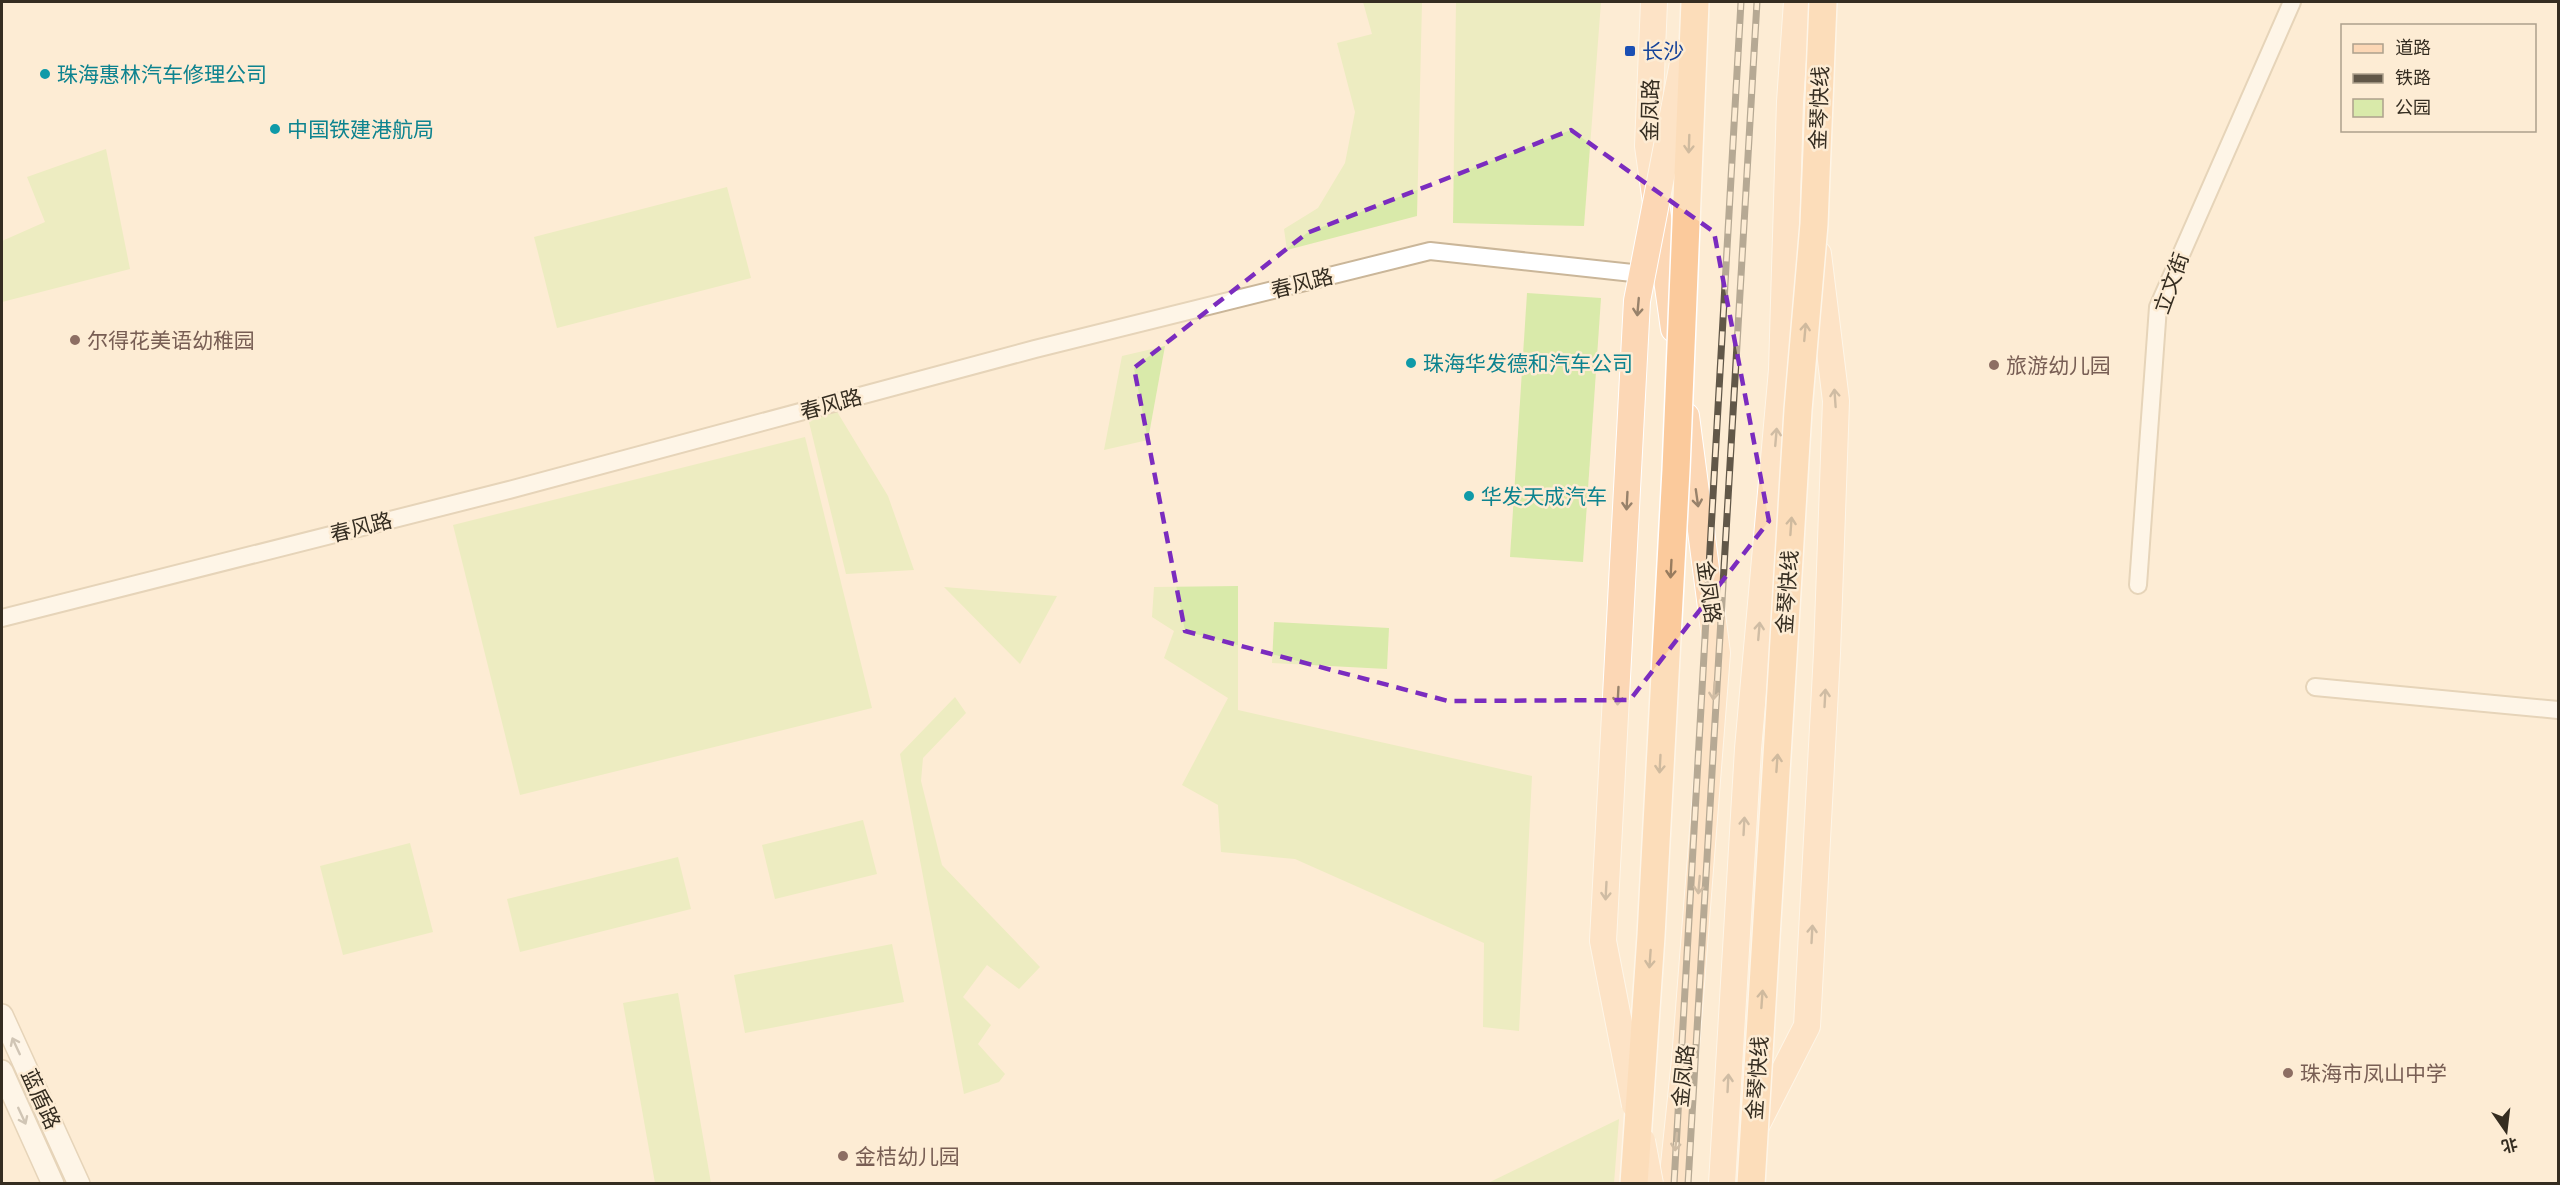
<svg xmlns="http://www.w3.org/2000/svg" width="2560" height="1185" viewBox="0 0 2560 1185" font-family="'Space Grotesk','Noto Sans SC',sans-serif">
<rect width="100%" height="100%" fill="#fdecd4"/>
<g fill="#d9eaaa">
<path d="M 1363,2 L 1422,2 L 1417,216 L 1287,250 L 1284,229 L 1318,208 L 1345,163 L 1355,112 L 1337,43 L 1372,34 Z"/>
<path d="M 1456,2 L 1601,2 L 1584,226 L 1453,223 Z"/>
<path d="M 106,149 L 130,269 L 2,302 L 2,241 L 45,222 L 27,177 Z"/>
<path d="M 727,187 L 751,278 L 557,328 L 534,237 Z"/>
<path d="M 1527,293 L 1601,298 L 1583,562 L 1510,557 Z"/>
<path d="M 1165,346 L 1148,440 L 1104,450 L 1122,356 Z"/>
<path d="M 836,410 L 888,496 L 914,570 L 846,574 L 808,418 Z"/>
<path d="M 805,437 L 872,708 L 520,795 L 453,525 Z"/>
<path d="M 1238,586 L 1238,710 L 1532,776 L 1519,1031 L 1483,1027 L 1484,943 L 1295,859 L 1221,852 L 1218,805 L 1182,785 L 1228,698 L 1164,658 L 1174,631 L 1152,617 L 1154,587 Z"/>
<path d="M 944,587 L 1057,596 L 1020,664 Z"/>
<path d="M 1274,622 L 1389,628 L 1387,669 L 1272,663 Z"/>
<path d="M 955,697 L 966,713 L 923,758 L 921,781 L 942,865 L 1040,967 L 1019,989 L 987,965 L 963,997 L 991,1025 L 978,1044 L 1005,1074 L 999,1082 L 964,1094 L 900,754 Z"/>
<path d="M 863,820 L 877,874 L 775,899 L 762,845 Z"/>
<path d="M 410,843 L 433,932 L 343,955 L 320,866 Z"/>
<path d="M 678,857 L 691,909 L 520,952 L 507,899 Z"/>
<path d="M 892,944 L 904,1002 L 745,1033 L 734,975 Z"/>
<path d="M 678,993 L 711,1183 L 655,1183 L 623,1003 Z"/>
<path d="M 1619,1119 L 1614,1183 L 1488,1183 Z"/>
</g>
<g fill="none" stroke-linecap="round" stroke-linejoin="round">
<g stroke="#cab699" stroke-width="20">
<g id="minor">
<path d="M 2138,585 L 2158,307 L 2292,2"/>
<path d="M 2,618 L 509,490 L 1035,349 L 1430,251 L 1651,275"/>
<path d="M 2315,687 L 2558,710"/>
</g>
</g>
<g stroke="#cab699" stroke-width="24">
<g id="tertiary">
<path d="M 2,1015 L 79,1184"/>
<path d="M 2,1071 L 53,1184"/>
</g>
</g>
<g stroke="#fff" stroke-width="28">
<g id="primary">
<path d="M 1654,2 L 1648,146 L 1674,329"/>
<path d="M 1754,1130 L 1807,1026 L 1827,653 L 1836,401 L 1818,254"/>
<path d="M 1672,1184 L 1685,1060 L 1717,653 L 1686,416"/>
<path d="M 1722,1184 L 1748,749 L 1782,370 L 1790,102 L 1797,2"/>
</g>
</g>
<use href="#minor" stroke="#fff" stroke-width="16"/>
<use href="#tertiary" stroke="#fff" stroke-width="21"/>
<use href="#primary" stroke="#fcd7b5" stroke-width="26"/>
<g stroke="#615748" stroke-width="7">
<g id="rail">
<path d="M 1674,1184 L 1741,2"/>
<path d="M 1688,1184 L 1757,2"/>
</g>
</g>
<use href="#rail" stroke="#fdecd4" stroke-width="4.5" stroke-dasharray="14" stroke-linecap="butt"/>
<g stroke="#fff" stroke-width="28" stroke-linecap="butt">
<g id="primary-bridge">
<path d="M 1635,1105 L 1603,941 L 1637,301 L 1684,58"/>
<path d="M 1642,1141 L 1650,1184"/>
</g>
</g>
<g stroke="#fff" stroke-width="30" stroke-linecap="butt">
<g id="trunk-bridge">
<path d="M 1634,1184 L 1651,936 L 1676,470 L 1695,2"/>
<path d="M 1751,1184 L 1798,410 L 1814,224 L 1823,2"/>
</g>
</g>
<use href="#primary-bridge" stroke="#fcd7b5" stroke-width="26"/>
<use href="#trunk-bridge" stroke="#fbca9c" stroke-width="27"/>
</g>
<defs><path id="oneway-shaft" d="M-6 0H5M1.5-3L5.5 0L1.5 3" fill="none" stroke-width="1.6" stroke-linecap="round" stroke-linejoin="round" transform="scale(1.5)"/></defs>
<g stroke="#987c5e">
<use href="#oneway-shaft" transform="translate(1689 144) rotate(92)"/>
<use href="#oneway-shaft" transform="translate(1805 332) rotate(-85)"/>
<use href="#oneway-shaft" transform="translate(1791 526) rotate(-86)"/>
<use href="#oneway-shaft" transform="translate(1671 569) rotate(93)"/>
<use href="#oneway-shaft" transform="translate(1777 763) rotate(-86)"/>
<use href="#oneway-shaft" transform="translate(1660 764) rotate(93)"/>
<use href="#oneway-shaft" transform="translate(1650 959) rotate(94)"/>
<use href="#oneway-shaft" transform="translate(1762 999) rotate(-86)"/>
</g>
<g stroke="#98826b">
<use href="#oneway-shaft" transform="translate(1638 307) rotate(95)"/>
<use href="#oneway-shaft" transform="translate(1835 398) rotate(-94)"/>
<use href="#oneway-shaft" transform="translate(1776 437) rotate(-85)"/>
<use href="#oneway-shaft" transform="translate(1697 498) rotate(82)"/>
<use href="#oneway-shaft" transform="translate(1627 501) rotate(93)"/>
<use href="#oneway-shaft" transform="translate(1759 631) rotate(-85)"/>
<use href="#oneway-shaft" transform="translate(1714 691) rotate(95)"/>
<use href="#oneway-shaft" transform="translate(1618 696) rotate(93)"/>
<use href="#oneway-shaft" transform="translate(1825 698) rotate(-87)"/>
<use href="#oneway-shaft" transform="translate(1744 826) rotate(-87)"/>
<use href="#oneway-shaft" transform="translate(1699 885) rotate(95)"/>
<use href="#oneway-shaft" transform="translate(1606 891) rotate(93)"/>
<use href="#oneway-shaft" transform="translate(1812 934) rotate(-87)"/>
<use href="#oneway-shaft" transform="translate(1728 1083) rotate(-87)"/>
<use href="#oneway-shaft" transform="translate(1676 1142) rotate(96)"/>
</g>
<g stroke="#9a9690">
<use href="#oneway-shaft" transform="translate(16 1046) rotate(-115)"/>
<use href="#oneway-shaft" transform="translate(22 1116) rotate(65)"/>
</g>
<path d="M0 0H2560V1185H0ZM 1571,130 L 1714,232 L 1769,521 L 1630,700 L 1448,701 L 1185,631 L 1134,368 L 1307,233 Z" fill="#fdecd4" fill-opacity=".55" fill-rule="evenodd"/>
<path fill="none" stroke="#7b2cbf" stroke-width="4.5" stroke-dasharray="12 8" stroke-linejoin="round" d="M 1571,130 L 1714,232 L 1769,521 L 1630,700 L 1448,701 L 1185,631 L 1134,368 L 1307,233 Z"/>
<rect fill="#1a4fb4" stroke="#fdecd4" stroke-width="2" x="1624" y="45" width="12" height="12" rx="3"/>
<g fill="#0f9aa8" stroke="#fdecd4" stroke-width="2">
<circle cx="45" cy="74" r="6"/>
<circle cx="275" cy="129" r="6"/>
<circle cx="1411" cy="363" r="6"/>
<circle cx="1469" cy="496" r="6"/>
</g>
<g fill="#8d6e63" stroke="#fdecd4" stroke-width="2">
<circle cx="75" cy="340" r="6"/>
<circle cx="1994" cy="365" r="6"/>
<circle cx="2288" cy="1073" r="6"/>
<circle cx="843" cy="1156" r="6"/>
</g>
<g text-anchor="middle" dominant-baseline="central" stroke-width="5" stroke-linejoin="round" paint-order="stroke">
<g font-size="21" fill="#164399" stroke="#fdecd4" text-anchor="start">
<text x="1642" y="51">长沙</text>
</g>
<g font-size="21" fill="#0d838f" stroke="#fdecd4" text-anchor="start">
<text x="57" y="74">珠海惠林汽车修理公司</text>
<text x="287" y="129">中国铁建港航局</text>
<text x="1423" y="363">珠海华发德和汽车公司</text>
<text x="1481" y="496">华发天成汽车</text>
</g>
<g font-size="21" fill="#352d21" stroke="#fdecd4">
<text transform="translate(1819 108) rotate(-88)">金琴快线</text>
<text transform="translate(1650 110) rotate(-89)">金凤路</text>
<text transform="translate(1302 283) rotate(-14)">春风路</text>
<text transform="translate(2171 283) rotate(-70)">立文街</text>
<text transform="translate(831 404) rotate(-15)">春风路</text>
<text transform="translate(361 527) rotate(-14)">春风路</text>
<text transform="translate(1709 592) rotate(82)">金凤路</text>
<text transform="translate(1787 592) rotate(-86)">金琴快线</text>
<text transform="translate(1683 1076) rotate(-84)">金凤路</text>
<text transform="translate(1757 1078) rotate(-86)">金琴快线</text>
<text transform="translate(41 1099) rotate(65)">蓝盾路</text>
</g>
<g font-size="21" fill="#785e54" stroke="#fdecd4" text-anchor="start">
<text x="87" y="340">尔得花美语幼稚园</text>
<text x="2006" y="365">旅游幼儿园</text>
<text x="2300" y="1073">珠海市凤山中学</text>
<text x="855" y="1156">金桔幼儿园</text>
</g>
</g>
<rect width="2560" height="1185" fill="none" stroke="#352d21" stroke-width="6"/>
<rect x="2341" y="24" width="195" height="108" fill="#fdecd4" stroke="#ada08c" stroke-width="1.5"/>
<rect x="2353" y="44" width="30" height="9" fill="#fcd7b5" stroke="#ada08c" stroke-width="1.5"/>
<text x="2395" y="54" font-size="18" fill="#352d21">道路</text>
<rect x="2353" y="74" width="30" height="9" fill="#615748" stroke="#ada08c" stroke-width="1.5"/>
<text x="2395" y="84" font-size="18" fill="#352d21">铁路</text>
<rect x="2353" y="99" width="30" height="18" fill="#d9eaaa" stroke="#ada08c" stroke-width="1.5"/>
<text x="2395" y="114" font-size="18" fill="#352d21">公园</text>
<g transform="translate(2506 1131) rotate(166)" stroke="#fdecd4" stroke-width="4.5" paint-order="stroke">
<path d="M0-4.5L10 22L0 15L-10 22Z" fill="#352d21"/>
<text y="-9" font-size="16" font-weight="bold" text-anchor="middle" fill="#352d21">北</text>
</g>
</svg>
